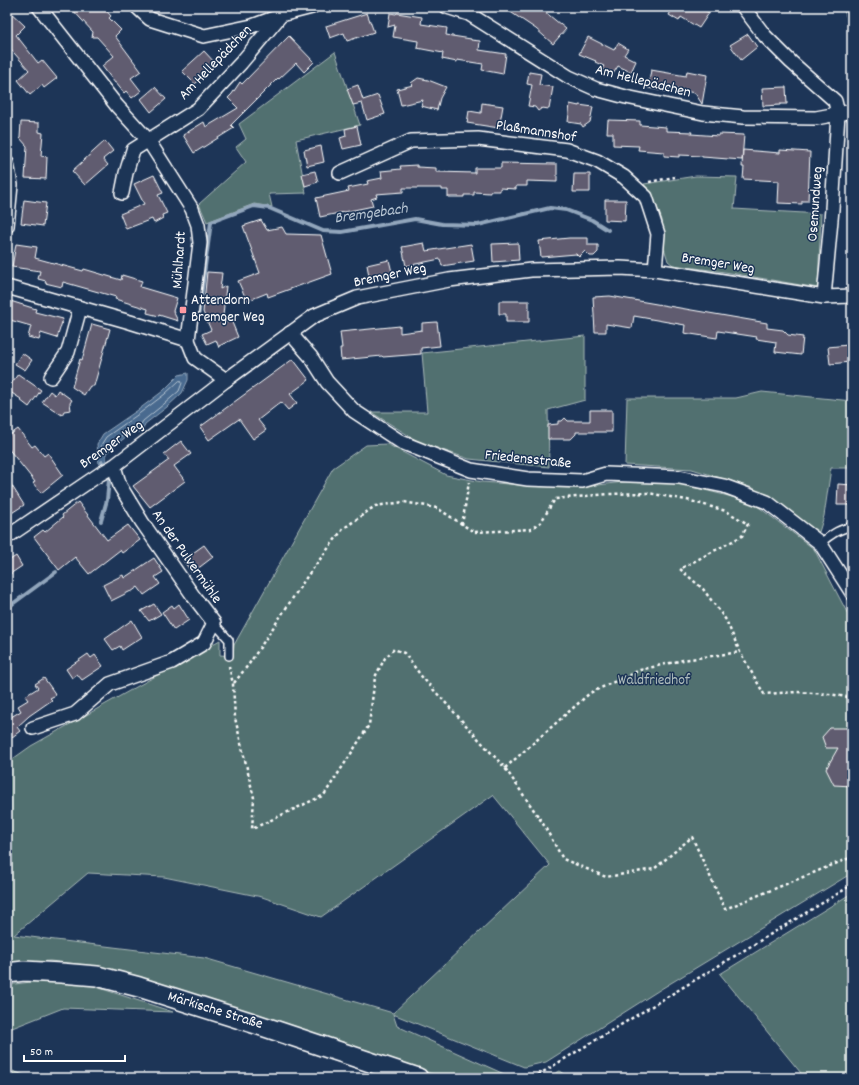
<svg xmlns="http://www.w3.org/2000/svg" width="859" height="1085" viewBox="0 0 859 1085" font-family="Dekko,sans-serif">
<rect width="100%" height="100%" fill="#1d3557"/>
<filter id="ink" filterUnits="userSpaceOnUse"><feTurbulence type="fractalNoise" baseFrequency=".025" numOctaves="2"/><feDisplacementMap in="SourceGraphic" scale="8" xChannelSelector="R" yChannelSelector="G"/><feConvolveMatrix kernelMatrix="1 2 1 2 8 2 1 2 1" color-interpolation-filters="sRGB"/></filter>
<g filter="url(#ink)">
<g fill="#51706f" stroke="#a8b8b7" fill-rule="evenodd">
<path d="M 843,7 L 852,7 L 852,34 Z"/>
<path d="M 335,52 L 360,125 L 296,140 L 306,193 L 269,194 L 272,207 L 254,204 L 207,222 L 199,204 L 246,162 L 236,147 L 246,139 L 239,124 Z"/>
<path d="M 696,176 L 737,177 L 734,209 L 821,214 L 818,288 L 725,272 L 673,265 L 668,261 L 664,248 L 662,220 L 654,199 L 644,184 Z"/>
<path d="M 585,336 L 585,400 L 548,410 L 549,467 L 469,459 L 419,442 L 371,412 L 427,412 L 422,353 Z"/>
<path d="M 762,392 L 852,401 L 852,468 L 831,468 L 824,516 L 819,532 L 753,488 L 692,469 L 625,465 L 627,398 L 736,398 Z"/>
<path d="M 387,444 L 446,475 L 482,482 L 522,485 L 590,486 L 657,478 L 752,502 L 814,549 L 852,622 L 852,873 L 661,989 L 546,1062 L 524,1067 L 393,1014 L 397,1026 L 513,1078 L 444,1078 L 375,1054 L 126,975 L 86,965 L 50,961 L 7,964 L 7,763 L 31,746 L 220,640 L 220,655 L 233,656 L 234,645 L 333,468 L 366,445 ZM 493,795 L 550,865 L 393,1013 L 204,958 L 14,935 L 88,873 L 164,877 L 262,897 L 321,917 Z"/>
<path d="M 852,893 L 852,1078 L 805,1078 L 720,974 Z"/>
<path d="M 39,981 L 84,983 L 173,1012 L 63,1008 L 7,1030 L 7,985 Z"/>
<path d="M 7,1069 L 32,1078 L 7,1078 Z"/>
<path d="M 560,1071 L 571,1078 L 546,1078 Z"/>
</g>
<path fill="#496b8f" stroke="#92a6bc" d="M 188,373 L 188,380 L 182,393 L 167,407 L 145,424 L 142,432 L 132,432 L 106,453 L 106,461 L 102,462 L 99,464 L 97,444 L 103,434 L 138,410 L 163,391 L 179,375 Z"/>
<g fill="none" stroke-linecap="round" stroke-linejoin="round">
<path stroke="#b6c4d2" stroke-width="1" d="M 181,381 L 182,383 L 179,391 L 164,404 L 143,421 L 139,428 L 130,429 L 104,450 L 102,449 L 101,445 L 106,437 L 140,413 L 165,394 L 179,381 Z"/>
<g stroke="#92a6bc" stroke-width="4">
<path d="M 198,318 L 211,222 L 254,206 L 269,208 L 323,231 L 342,232 L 415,219 L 442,224 L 478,225 L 550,208 L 566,210 L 592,220 L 608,230"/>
<path d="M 101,521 L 107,500 L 109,480 L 102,462"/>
<path d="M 7,608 L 56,572"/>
</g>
</g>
<g fill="#605b70" stroke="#fff">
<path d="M 70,7 L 103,7 L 111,16 L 109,18 L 121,30 L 115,36 L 141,71 L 131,78 L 141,91 L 132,98 L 126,91 L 124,93 L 116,83 L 115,83 L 102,66 L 114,56 L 97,37 L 92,37 L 93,32 Z"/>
<path d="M 503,7 L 539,7 L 566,29 L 553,44 L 536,29 Z"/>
<path d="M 664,7 L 700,7 L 709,13 L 699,28 L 681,17 L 679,21 L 669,15 L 671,11 Z"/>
<path d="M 7,9 L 25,26 L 16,35 L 38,63 L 42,60 L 57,78 L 44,88 L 42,85 L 30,95 L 18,80 L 29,70 L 7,45 Z"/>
<path d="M 367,13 L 374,32 L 347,41 L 344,33 L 330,38 L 326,26 Z"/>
<path d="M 390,13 L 396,14 L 397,13 L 422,17 L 421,24 L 447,28 L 446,35 L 471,39 L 471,40 L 480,41 L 479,50 L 506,54 L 503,74 L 482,70 L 483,64 L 457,60 L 457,62 L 442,59 L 443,53 L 417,48 L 418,41 L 393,37 L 395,25 L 388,27 Z"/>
<path d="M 748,34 L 757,47 L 741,60 L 730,45 Z"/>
<path d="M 289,36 L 314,62 L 304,72 L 296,63 L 279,79 L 278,78 L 231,125 L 234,128 L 194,153 L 183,135 L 204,122 L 206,127 L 238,108 L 228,98 L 232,94 L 240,82 L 242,84 Z"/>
<path d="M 588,37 L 614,50 L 618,43 L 628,49 L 624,55 L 636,61 L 631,72 L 618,66 L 613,74 L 602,69 L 604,66 L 595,62 L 596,61 L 579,54 Z"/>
<path d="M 204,51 L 216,64 L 195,84 L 182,71 Z"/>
<path d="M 651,70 L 686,76 L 687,71 L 707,75 L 702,104 L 695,93 L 669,88 L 669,92 L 648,88 Z"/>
<path d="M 529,72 L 541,74 L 539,85 L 553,87 L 549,109 L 542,108 L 538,111 L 535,107 L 528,106 L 532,85 L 527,84 Z"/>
<path d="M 418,78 L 428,80 L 446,87 L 440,98 L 437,110 L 421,106 L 423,100 L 401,105 L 397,89 L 413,85 L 411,83 Z"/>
<path d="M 358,85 L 363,100 L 378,95 L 385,114 L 367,120 L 362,103 L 353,105 L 347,89 Z"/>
<path d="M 155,87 L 166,99 L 151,112 L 141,99 Z"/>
<path d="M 786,87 L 787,104 L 780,104 L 780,105 L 763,106 L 762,88 Z"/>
<path d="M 482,103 L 503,106 L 499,128 L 467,123 L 469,111 L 481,113 Z"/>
<path d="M 570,104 L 579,106 L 579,105 L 593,107 L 590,122 L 583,127 L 581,124 L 568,122 Z"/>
<path d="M 608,120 L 640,121 L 640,125 L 666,127 L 666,131 L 692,132 L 691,134 L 719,136 L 719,134 L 744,135 L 742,160 L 702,157 L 702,156 L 679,155 L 679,157 L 664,156 L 664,152 L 638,150 L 639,146 L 613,145 L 613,133 L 607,133 Z"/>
<path d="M 21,122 L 39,123 L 39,132 L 43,133 L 41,156 L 47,157 L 46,179 L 25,178 L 27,146 L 20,138 Z"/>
<path d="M 357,126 L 361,145 L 343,149 L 340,138 L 346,136 L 345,129 Z"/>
<path d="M 105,141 L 113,151 L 103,159 L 108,165 L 85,185 L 72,171 Z"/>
<path d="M 321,146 L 324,162 L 307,166 L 304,150 Z"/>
<path d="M 743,150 L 780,153 L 780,150 L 810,152 L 808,201 L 802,201 L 802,204 L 778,203 L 779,181 L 743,179 L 744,167 L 742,167 Z"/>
<path d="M 501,163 L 557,164 L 557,182 L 527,181 L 527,186 L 516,186 L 516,189 L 500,188 L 500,191 L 490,191 L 490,193 L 474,192 L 474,195 L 464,195 L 464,197 L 448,197 L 448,190 L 442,190 L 442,188 L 403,188 L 403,192 L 376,194 L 377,197 L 371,199 L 373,206 L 320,217 L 316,198 L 349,191 L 348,188 L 368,184 L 367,181 L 382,178 L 381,171 L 401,169 L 400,166 L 417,165 L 417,167 L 436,168 L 436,172 L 475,173 L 475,168 L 501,168 Z"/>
<path d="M 315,171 L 318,182 L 305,186 L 302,174 Z"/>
<path d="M 574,174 L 590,174 L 590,192 L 573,192 Z"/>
<path d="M 154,175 L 163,193 L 158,195 L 167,213 L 162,215 L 163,218 L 154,223 L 152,219 L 126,229 L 120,214 L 144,204 L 134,184 Z"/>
<path d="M 24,200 L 46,203 L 43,226 L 21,223 Z"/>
<path d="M 605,200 L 626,200 L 625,221 L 605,220 Z"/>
<path d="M 261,220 L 267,230 L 282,227 L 286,234 L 321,235 L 332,274 L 268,297 L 267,293 L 247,301 L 238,281 L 260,273 L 243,226 Z"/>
<path d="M 569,238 L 588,238 L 588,245 L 598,245 L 598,252 L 594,256 L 590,256 L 585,251 L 579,257 L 576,254 L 541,257 L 539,241 Z"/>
<path d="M 424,243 L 426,251 L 471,244 L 474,261 L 442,266 L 440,259 L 406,266 L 402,247 Z"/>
<path d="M 518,243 L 519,260 L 493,262 L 492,244 Z"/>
<path d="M 16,244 L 37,247 L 35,258 L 83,271 L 84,269 L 121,280 L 122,275 L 142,281 L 140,287 L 177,298 L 173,311 L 178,321 L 159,315 L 159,316 L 147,313 L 148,309 L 115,299 L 116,297 L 63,282 L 62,287 L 45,283 L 46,281 L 38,279 L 40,271 L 12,267 Z"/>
<path d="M 389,260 L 393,276 L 370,281 L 367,265 Z"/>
<path d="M 207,272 L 222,273 L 220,289 L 226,286 L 222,325 L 231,320 L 238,337 L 219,346 L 219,348 L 216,340 L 207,344 L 202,334 L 211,330 L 203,312 Z"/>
<path d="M 610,296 L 767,323 L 767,328 L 783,330 L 788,335 L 803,337 L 801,355 L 775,352 L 776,342 L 756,339 L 757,337 L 718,331 L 717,338 L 684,333 L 685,325 L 634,316 L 632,328 L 606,324 L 606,332 L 595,332 L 593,297 Z"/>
<path d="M 7,300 L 36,309 L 35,312 L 63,319 L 57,338 L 41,333 L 39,340 L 28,337 L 31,326 L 10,320 L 11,318 L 7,317 Z"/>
<path d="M 499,301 L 529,301 L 529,322 L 506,322 L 506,314 L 499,314 Z"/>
<path d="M 437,322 L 440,346 L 421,348 L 421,354 L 383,357 L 382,356 L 341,360 L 340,348 L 342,348 L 340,332 L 400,326 L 400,333 L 422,330 L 422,323 Z"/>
<path d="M 92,324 L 110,329 L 94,386 L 90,386 L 84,395 L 72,387 L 80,359 L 82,360 Z"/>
<path d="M 848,345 L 850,362 L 830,364 L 828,347 Z"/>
<path d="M 22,353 L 32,360 L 25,370 L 15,364 Z"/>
<path d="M 293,359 L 309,380 L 290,394 L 297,403 L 288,410 L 281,402 L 258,420 L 266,430 L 253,439 L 239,419 L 209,440 L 200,427 Z"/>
<path d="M 18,374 L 41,390 L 29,407 L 20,400 L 21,399 L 7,390 Z"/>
<path d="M 58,390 L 72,400 L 70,403 L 71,410 L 64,411 L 62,415 L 42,402 L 50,391 L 55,395 Z"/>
<path d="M 590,410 L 612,410 L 612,432 L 576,432 L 576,434 L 571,439 L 548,439 L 548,425 L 558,424 L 558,421 L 562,421 L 565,418 L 568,421 L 590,421 Z"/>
<path d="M 18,429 L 32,447 L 35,445 L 44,456 L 48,453 L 63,475 L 41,493 L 33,483 L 35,482 L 7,447 L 7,437 Z"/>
<path d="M 181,441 L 191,454 L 174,466 L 185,481 L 150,507 L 133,486 L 169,460 L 164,454 Z"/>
<path d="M 7,478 L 24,505 L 7,516 Z"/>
<path d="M 838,484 L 852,485 L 852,505 L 837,505 Z"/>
<path d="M 78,502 L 107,540 L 128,525 L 140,540 L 122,553 L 120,550 L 89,574 L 75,557 L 59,570 L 34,537 L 43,530 L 45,532 L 63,517 L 62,515 Z"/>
<path d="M 204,545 L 213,557 L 192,573 L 183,560 Z"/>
<path d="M 16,556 L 22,566 L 7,576 L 7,562 Z"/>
<path d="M 154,558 L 163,572 L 155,577 L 160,584 L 144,595 L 138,587 L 131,592 L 131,591 L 111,601 L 103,585 L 123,575 L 124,578 Z"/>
<path d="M 154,604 L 161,614 L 149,621 L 141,611 Z"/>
<path d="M 179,604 L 189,620 L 174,630 L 162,612 L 172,605 L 174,608 Z"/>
<path d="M 132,620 L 142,637 L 122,650 L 120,646 L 113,650 L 105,639 Z"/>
<path d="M 88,654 L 91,658 L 95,655 L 103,666 L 82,680 L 77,674 L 72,678 L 66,669 Z"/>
<path d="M 44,678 L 56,695 L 50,698 L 52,700 L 29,716 L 17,727 L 20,731 L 7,741 L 7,711 L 11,717 L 21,711 L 18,706 L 28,700 L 25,696 L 38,688 L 35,684 Z"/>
<path d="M 852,726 L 852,786 L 834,785 L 826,769 L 838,748 L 826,748 L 822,737 L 830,728 L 851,728 Z"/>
</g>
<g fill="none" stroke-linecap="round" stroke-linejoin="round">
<g stroke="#fff" stroke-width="10">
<g id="service">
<path d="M 820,543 C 830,536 839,528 852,527"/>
<path d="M 214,623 L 229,640 L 229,656"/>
</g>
</g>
<g stroke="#fff" stroke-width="16">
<g id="minor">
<path d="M 39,7 L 117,106 L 148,140 L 192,209 L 198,225 L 200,243 L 188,340 L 195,358 L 226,380"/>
<path d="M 137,7 L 150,19 L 204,36 L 252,26 L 279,16"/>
<path d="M 447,7 L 469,14 L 569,77 L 596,89 L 626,97 L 703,113 L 743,117 L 816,118 L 848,112 L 852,113"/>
<path d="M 743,7 L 765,36 L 791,62 L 835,101 L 838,114 L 832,209 L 824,297"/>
<path d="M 7,163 L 11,185 L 7,226"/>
<path d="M 340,173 L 411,141 L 478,139 L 567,150 L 597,161 L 624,177 L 646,197 L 658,234 L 655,270"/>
<path d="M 122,193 L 126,173 L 133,150 L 198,109 L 241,63 L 281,15 L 312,7"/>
<path d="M 7,287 L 130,322 L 188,340"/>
<path d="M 290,333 L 311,357 L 327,382 L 354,411 L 401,442 L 471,470 L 528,479 L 582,481 L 606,474 L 679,477 L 724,486 L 767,502 L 820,543 L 852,593"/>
<path d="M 51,377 L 68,352 L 80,308"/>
<path d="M 7,537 L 100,474 L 114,466 L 226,380 L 314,316 L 357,298 L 449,280 L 531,270 L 620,268 L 655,270 L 824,297 L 852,296"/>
<path d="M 33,728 L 75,714 L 110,684 L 172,662 L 204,643 L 214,623 L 194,597 L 142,522 L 120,486 L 114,466"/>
</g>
</g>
<g stroke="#fff" stroke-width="22">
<path id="secondary" d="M 7,973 L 24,971 L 61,973 L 97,976 L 139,987 L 256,1024 L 418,1078"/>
</g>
<g stroke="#fff" stroke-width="2.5" stroke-dasharray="3 3" stroke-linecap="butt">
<path d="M 649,182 L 675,177"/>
<path d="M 462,525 L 469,482"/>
<path d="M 229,666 L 233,684 L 235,718 L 254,798 L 252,829 L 324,795 L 347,760 L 369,725 L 375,677 L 385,658 L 394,649 L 404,653 L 422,677 L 505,768 L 542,822 L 563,859 L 606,877 L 654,869 L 692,837 L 725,909 L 852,857"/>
<path d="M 234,683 L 249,664 L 308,575 L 343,529 L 375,506 L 404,502 L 437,508 L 474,532 L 498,531 L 531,529 L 541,522 L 555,499 L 608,494 L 648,493 L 687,500 L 726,511 L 748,524 L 742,536 L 680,569 L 703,589 L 726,620 L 740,652 L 764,694 L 797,692 L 829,694 L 852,698"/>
<path d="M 505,768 L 590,693 L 640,670 L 683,660 L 740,652"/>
<path d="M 533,1078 L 852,885"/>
</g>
<use href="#service" stroke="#1d3557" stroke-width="7"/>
<use href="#minor" stroke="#1d3557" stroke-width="13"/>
<use href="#secondary" stroke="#1d3557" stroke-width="19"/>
</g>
</g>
<rect fill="#ff9aa2" stroke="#1d3557" stroke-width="1.5" x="179" y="306" width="8" height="8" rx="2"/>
<g text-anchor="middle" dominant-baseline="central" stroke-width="3" stroke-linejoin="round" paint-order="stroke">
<g font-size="15" fill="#fff" stroke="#1d3557">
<text transform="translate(216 63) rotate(-46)">Am Hellepädchen</text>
<text transform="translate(643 82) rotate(14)">Am Hellepädchen</text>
<text transform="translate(536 132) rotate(9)">Plaßmannshof</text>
<text transform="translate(816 204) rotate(-86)">Osemundweg</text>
<text transform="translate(180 260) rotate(-86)">Mühlhardt</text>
<text transform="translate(718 264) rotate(9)">Bremger Weg</text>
<text transform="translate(390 276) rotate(-12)">Bremger Weg</text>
<text transform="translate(112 445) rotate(-35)">Bremger Weg</text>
<text transform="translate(528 460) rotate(6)">Friedensstraße</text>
<text transform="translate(186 557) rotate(55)">An der Pulvermühle</text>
<text transform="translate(215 1011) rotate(17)">Märkische Straße</text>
</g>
<g font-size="15" fill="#fff" stroke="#1d3557" text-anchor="start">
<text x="191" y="301">Attendorn<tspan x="191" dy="17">Bremger Weg</tspan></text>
</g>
<g font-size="15" fill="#b1bfbe" stroke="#1d3557">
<text x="654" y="681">Waldfriedhof</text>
</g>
<g font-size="16" font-style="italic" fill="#b6c4d2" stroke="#1d3557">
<text transform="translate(371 214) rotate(-8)">Bremgebach</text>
</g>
</g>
<rect width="859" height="1085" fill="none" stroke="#1d3557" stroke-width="24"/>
<rect x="12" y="12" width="835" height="1061" fill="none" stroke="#fff" stroke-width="1.5" filter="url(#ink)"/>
<path d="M24 1055v6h101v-6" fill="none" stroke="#ffffff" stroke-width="2"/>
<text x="30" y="1055" font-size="12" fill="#ffffff" stroke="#1d3557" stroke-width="3" paint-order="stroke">50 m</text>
</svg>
